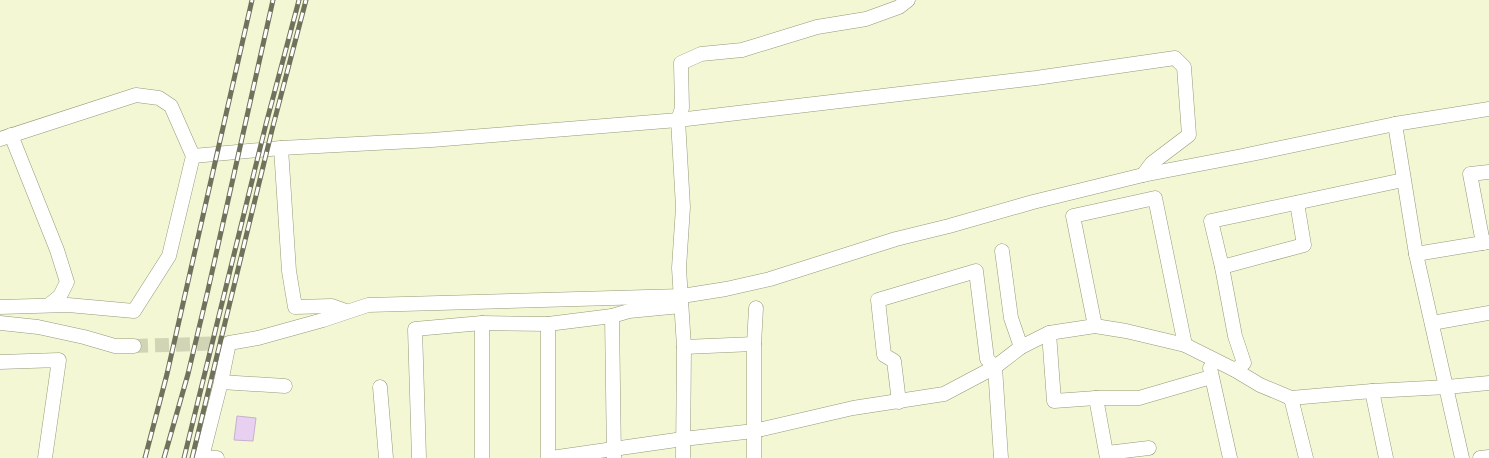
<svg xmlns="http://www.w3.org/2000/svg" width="1489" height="458" viewBox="0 0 1489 458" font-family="'Source Sans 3',sans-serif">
<rect width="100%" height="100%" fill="#f3f7d3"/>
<path fill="#e8d1f0" stroke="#c6b0cd" d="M 237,416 L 256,418 L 253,441 L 234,440 Z"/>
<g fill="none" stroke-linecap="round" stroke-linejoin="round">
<path stroke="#d2d5b5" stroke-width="14" stroke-dasharray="14 7" stroke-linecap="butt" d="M 134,346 L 229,343"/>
<g stroke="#969978" stroke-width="15">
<g id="minor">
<path d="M 1395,124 L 1416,254 L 1462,458"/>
<path d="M 11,135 L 57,250 L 67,282 L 60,296 L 49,305"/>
<path d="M 0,139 L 136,95 L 159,98 L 171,106 L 193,156 L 169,256 L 134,311 L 68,305 L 0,307"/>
<path d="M 281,148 L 289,271 L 295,307 L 332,306 L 346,311"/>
<path d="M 193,156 L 281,148 L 432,140 L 678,120 L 1036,78 L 1175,58 L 1184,67 L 1189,135 L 1152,163 L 1143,175"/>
<path d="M 1483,243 L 1470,174 L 1489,172"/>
<path d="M 1002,251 L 1011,318 L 1021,347"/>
<path d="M 1416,254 L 1489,242"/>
<path d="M 1222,267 L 1304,245 L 1297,203"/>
<path d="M 612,316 L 614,458"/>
<path d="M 0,323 L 38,327 L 84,337 L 115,346 L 134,346"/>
<path d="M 1432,323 L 1489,313"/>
<path d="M 548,324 L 548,458"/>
<path d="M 1095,326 L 1073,216 L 1155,198 L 1185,345"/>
<path d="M 1049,333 L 1054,401 L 1096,398 L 1139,398 L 1211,377"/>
<path d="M 684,347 L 754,344"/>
<path d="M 0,362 L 59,360 L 45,458"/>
<path d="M 1210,368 L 1230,458"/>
<path d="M 1235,370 L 1244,363 L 1235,336 L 1222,267 L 1211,221 L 1403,180"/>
<path d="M 221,382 L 285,386"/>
<path d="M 380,387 L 386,458"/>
<path d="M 1372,391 L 1386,458"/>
<path d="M 1096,398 L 1107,458"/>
<path d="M 1291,398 L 1306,458"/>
<path d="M 899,402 L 894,361 L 884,355 L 878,300 L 976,271 L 987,359 L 995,367 L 1001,458"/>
<path d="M 1107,453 L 1149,448"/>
<path d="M 202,457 L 221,382 L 229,343 L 258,338 L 323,320 L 368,305 L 682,296 L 726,289 L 770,279 L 896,239 L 949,226 L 1033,202 L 1143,175 L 1242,156 L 1395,124 L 1489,109"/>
<path d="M 201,458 L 202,457 L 217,458"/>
<path d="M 419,458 L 415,329 L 482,323 L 548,324 L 612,316 L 629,311 L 681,306"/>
<path d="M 482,458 L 482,323"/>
<path d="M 551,458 L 683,439 L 754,431 L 853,408 L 944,394 L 995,367 L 1021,347 L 1049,333 L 1095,326 L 1126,331 L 1185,345 L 1235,370 L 1260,385 L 1291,398 L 1372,391 L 1447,387 L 1489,383"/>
<path d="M 683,458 L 684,347 L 679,268 L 683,207 L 678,120 L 682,108 L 681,63 L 701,54 L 742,50 L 817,27 L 866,19 L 899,7 L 908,0"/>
<path d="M 754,458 L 754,344 L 756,308"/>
<path d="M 1480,458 L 1489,457"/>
</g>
</g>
<use href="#minor" stroke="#fff" stroke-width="14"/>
<g stroke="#70725c" stroke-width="5">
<g id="rail">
<path d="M 145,458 L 167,374 L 252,0"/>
<path d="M 164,458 L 188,374 L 208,290 L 273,0"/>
<path d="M 184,458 L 266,124 L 299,0"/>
<path d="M 192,458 L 273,126 L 306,0"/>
</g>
</g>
<use href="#rail" stroke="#fff" stroke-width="3" stroke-dasharray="9" stroke-linecap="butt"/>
</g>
</svg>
